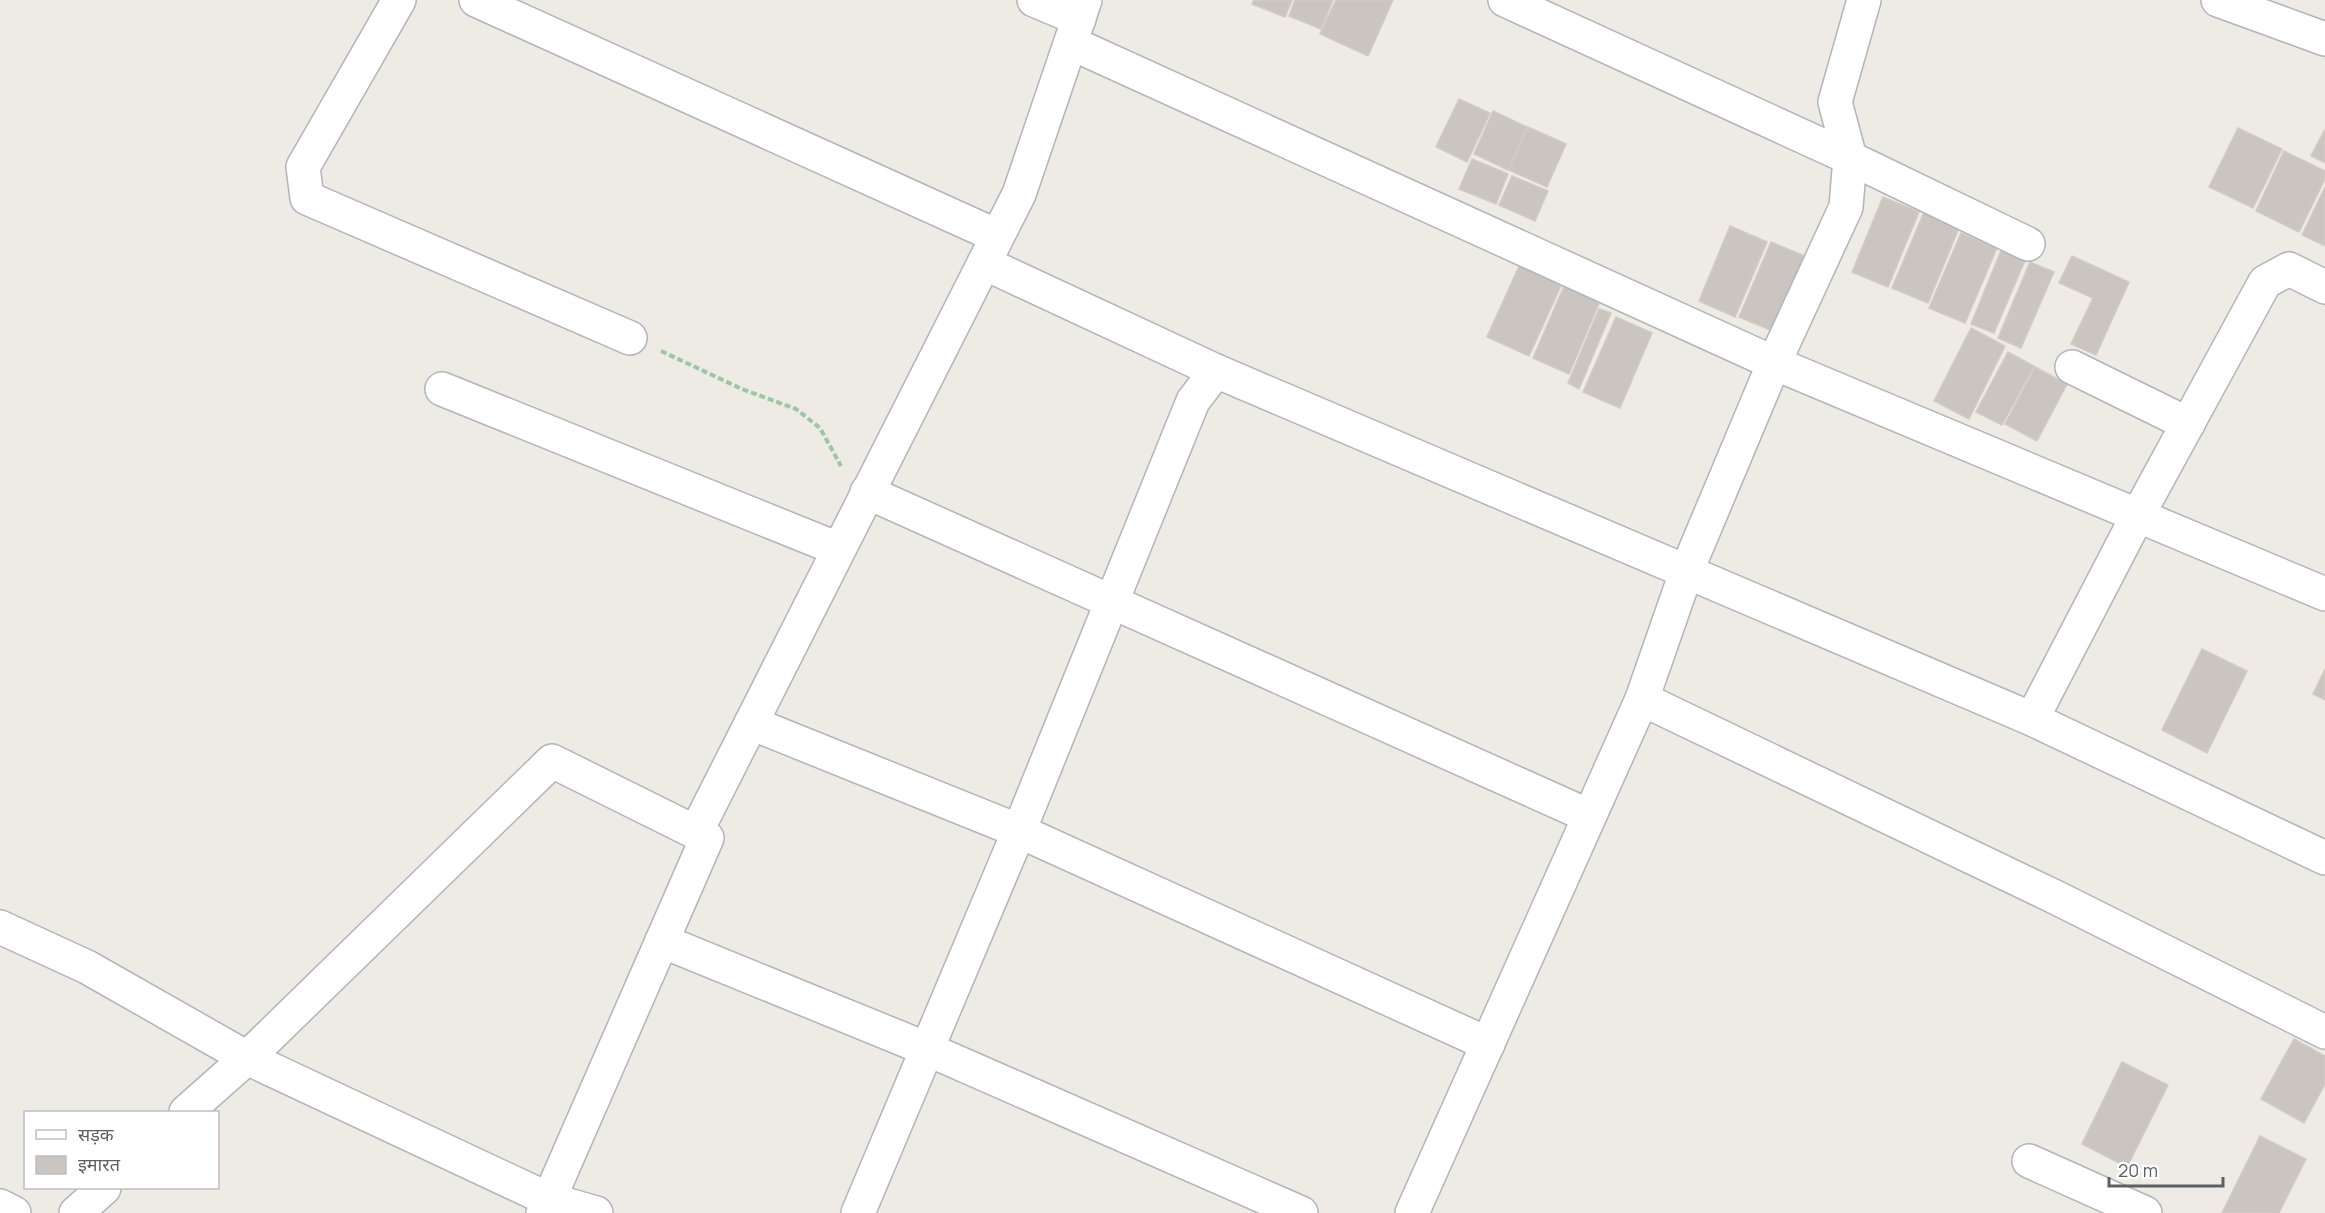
<svg xmlns="http://www.w3.org/2000/svg" width="2325" height="1213" viewBox="0 0 2325 1213" font-family="Manrope,'Noto Sans Devanagari',sans-serif">
<rect width="100%" height="100%" fill="#eeeae4"/>
<g fill="#cac5c1" stroke="#d3cbc2" stroke-width="1.5">
<path d="M 1254,0 L 1292,0 L 1285,17 L 1252,4 Z"/>
<path d="M 1295,0 L 1333,0 L 1321,29 L 1289,16 Z"/>
<path d="M 1336,0 L 1393,0 L 1368,56 L 1320,34 Z"/>
<path d="M 1459,99 L 1490,113 L 1467,162 L 1436,147 Z"/>
<path d="M 1493,111 L 1527,127 L 1508,170 L 1474,154 Z"/>
<path d="M 1528,127 L 1566,144 L 1547,187 L 1509,170 Z"/>
<path d="M 2238,128 L 2282,149 L 2253,208 L 2209,187 Z"/>
<path d="M 2325,129 L 2325,163 L 2311,156 Z"/>
<path d="M 2284,151 L 2325,171 L 2325,179 L 2299,232 L 2256,211 Z"/>
<path d="M 1472,159 L 1508,174 L 1496,204 L 1459,189 Z"/>
<path d="M 1512,176 L 1548,191 L 1535,221 L 1499,205 Z"/>
<path d="M 2325,187 L 2325,246 L 2302,235 Z"/>
<path d="M 1883,197 L 1919,212 L 1888,287 L 1852,272 Z"/>
<path d="M 1924,212 L 1959,228 L 1928,303 L 1892,288 Z"/>
<path d="M 1730,226 L 1767,242 L 1735,317 L 1699,301 Z"/>
<path d="M 1961,233 L 1997,248 L 1965,323 L 1929,308 Z"/>
<path d="M 1771,242 L 1807,257 L 1775,332 L 1739,317 Z"/>
<path d="M 2002,248 L 2026,258 L 1994,333 L 1971,324 Z"/>
<path d="M 2072,256 L 2129,282 L 2096,355 L 2071,344 L 2093,298 L 2059,283 Z"/>
<path d="M 1521,262 L 1563,281 L 1529,356 L 1487,337 Z"/>
<path d="M 2030,262 L 2054,272 L 2021,348 L 1998,338 Z"/>
<path d="M 1565,284 L 1601,299 L 1569,374 L 1533,358 Z"/>
<path d="M 1599,309 L 1611,313 L 1579,389 L 1568,383 Z"/>
<path d="M 1616,317 L 1652,333 L 1620,408 L 1583,392 Z"/>
<path d="M 1971,328 L 2005,346 L 1969,419 L 1934,401 Z"/>
<path d="M 2008,352 L 2034,366 L 2002,425 L 1976,412 Z"/>
<path d="M 2035,367 L 2067,384 L 2037,441 L 2005,424 Z"/>
<path d="M 2202,649 L 2247,671 L 2207,753 L 2162,730 Z"/>
<path d="M 2325,669 L 2325,700 L 2313,694 Z"/>
<path d="M 2294,1039 L 2325,1056 L 2325,1084 L 2304,1123 L 2261,1099 Z"/>
<path d="M 2122,1062 L 2168,1085 L 2127,1167 L 2082,1144 Z"/>
<path d="M 2260,1136 L 2306,1159 L 2279,1213 L 2222,1213 Z"/>
</g>
<g fill="none" stroke-linecap="round" stroke-linejoin="round">
<g stroke="#b1b5b9" stroke-width="36">
<g id="minor">
<path d="M 399,0 L 303,167 L 307,198 L 630,338"/>
<path d="M 476,0 L 997,236"/>
<path d="M 1034,0 L 1079,19"/>
<path d="M 1505,0 L 1850,158 L 1846,207 L 1774,363 L 1687,570 L 1642,699"/>
<path d="M 1864,0 L 1835,102 L 1850,158 L 2028,244"/>
<path d="M 2218,0 L 2325,39"/>
<path d="M 1071,43 L 1774,363 L 2325,594"/>
<path d="M 984,263 L 1216,371 L 2032,719 L 2325,858"/>
<path d="M 2072,367 L 2188,424"/>
<path d="M 442,389 L 838,549"/>
<path d="M 867,492 L 1589,816"/>
<path d="M 2032,719 L 2138,515 L 2265,282 L 2289,269 L 2325,287"/>
<path d="M 751,723 L 1019,831 L 1488,1044"/>
<path d="M 696,832 L 1019,194 L 1085,0"/>
<path d="M 662,941 L 927,1049 L 1301,1213"/>
<path d="M 186,1112 L 247,1058 L 552,761 L 707,838 L 543,1213"/>
<path d="M 2029,1161 L 2145,1213"/>
<path d="M 0,1206 L 14,1213"/>
<path d="M 76,1213 L 104,1188"/>
<path d="M 858,1213 L 1019,831 L 1193,401 L 1216,371"/>
</g>
</g>
<g stroke="#b1b5b9" stroke-width="36">
<g id="tertiary">
<path d="M 0,927 L 87,967 L 247,1058 L 550,1200 L 596,1213"/>
<path d="M 1412,1213 L 1642,699 L 2057,898 L 2325,1032"/>
</g>
</g>
<path stroke="#9bc8a2" stroke-width="4" stroke-dasharray="6 3" stroke-linecap="butt" d="M 661,351 L 742,389 L 796,409 L 820,428 L 841,466"/>
<use href="#minor" stroke="#fff" stroke-width="33"/>
<use href="#tertiary" stroke="#fff" stroke-width="33"/>
</g>
<rect x="24" y="1111" width="195" height="78" fill="#ffffff" stroke="#bebfc1" stroke-width="1.5"/>
<rect x="36" y="1130" width="30" height="9" fill="#ffffff" stroke="#bebfc1" stroke-width="1.5"/>
<text x="78" y="1141" font-size="18" fill="#5c6064">सड़क</text>
<rect x="36" y="1156" width="30" height="18" fill="#cac5c1" stroke="#bebfc1" stroke-width="1.5"/>
<text x="78" y="1171" font-size="18" fill="#5c6064">इमारत</text>
<path d="M2109 1177v9h114v-9" fill="none" stroke="#5c6064" stroke-width="3"/>
<text x="2118" y="1177" font-size="18" fill="#5c6064" stroke="#ffffff" stroke-width="4.5" paint-order="stroke">20 m</text>
</svg>
